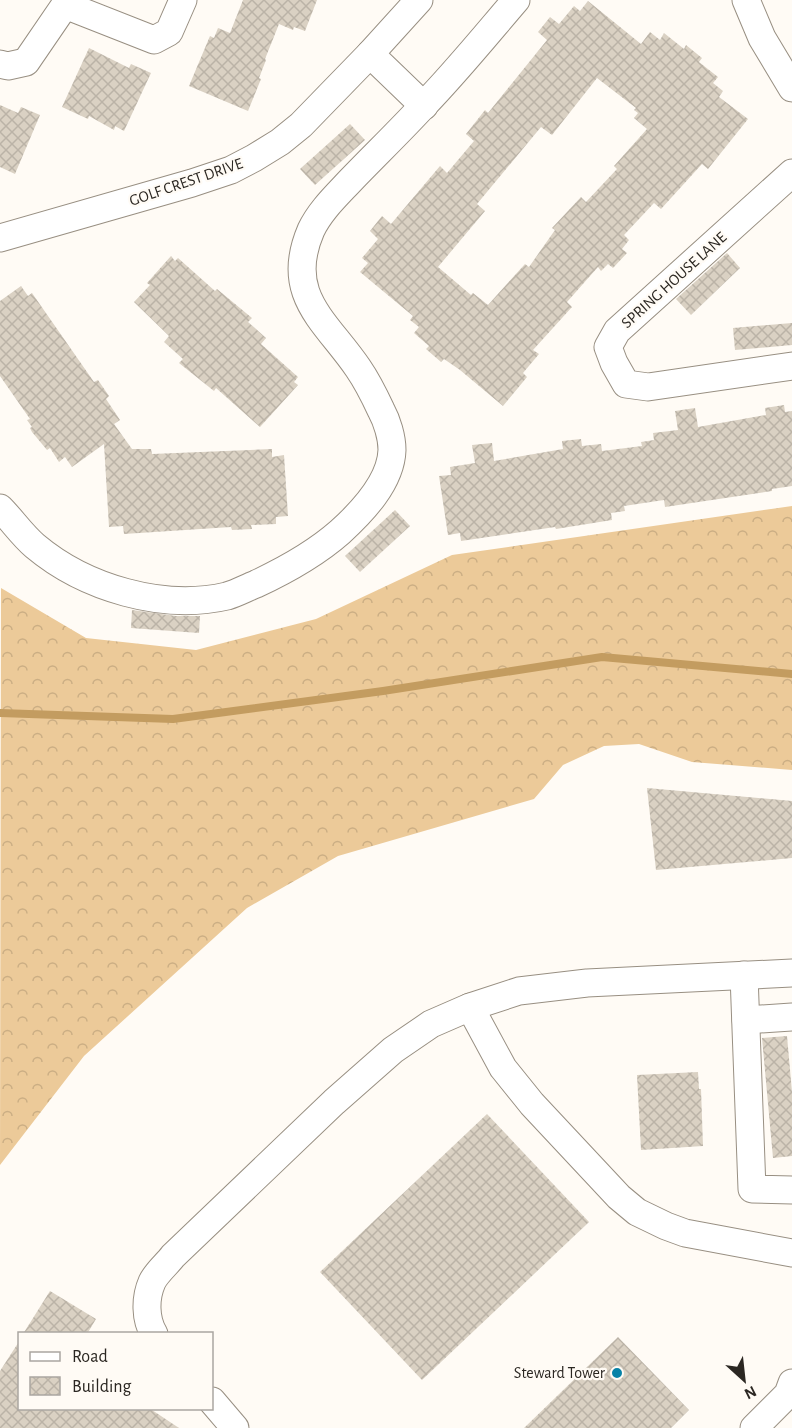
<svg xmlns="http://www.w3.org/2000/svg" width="792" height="1428" viewBox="0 0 792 1428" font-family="'Alegreya Sans',sans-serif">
<defs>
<pattern id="forest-crowns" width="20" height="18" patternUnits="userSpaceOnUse" patternTransform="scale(1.5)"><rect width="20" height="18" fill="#ecca99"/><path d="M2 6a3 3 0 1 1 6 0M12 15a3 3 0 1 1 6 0" fill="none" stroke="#cbae84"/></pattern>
<pattern id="building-cross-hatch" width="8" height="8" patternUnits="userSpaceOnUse" patternTransform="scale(1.5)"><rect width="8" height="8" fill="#dad1c3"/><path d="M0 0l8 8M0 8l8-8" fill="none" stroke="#bbb3a7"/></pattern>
</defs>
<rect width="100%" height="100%" fill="#fffbf5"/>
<path fill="url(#forest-crowns)" d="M 792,506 L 792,770 L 692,762 L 639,744 L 604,746 L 563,765 L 534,799 L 338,856 L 247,908 L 84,1056 L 0,1165 L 1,588 L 86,638 L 196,650 L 316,619 L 452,555 Z"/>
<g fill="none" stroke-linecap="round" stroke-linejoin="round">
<path stroke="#c39c60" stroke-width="8" d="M 0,713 L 173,719 L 383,691 L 602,657 L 792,674"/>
</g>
<g fill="url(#building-cross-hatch)" fill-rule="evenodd">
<path d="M 243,0 L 317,0 L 305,31 L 294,27 L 293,30 L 279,24 L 265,59 L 266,60 L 259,78 L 261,79 L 248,111 L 189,86 L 210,36 L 214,38 L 218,28 L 230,33 Z"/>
<path d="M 588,1 L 641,44 L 650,32 L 660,40 L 664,33 L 684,49 L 686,45 L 702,58 L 699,62 L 718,77 L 713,83 L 723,91 L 719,97 L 748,119 L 708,169 L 702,164 L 661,209 L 654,203 L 624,235 L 629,240 L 622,249 L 627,253 L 613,268 L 608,264 L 601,271 L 598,267 L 567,302 L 572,307 L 533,350 L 539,354 L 523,373 L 527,377 L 503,406 L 460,370 L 444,359 L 441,362 L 426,349 L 429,346 L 414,333 L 419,327 L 410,320 L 413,316 L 360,272 L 368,263 L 362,258 L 378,239 L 370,231 L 382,216 L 391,224 L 440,166 L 447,173 L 474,141 L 466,134 L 485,110 L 488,113 L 547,40 L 538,32 L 550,17 L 559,24 L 574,6 L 580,11 ZM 597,78 L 636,108 L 634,110 L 638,113 L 634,118 L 647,129 L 614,166 L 617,169 L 586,202 L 581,197 L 552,228 L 555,230 L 529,267 L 525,264 L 488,305 L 473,293 L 471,295 L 438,267 L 485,211 L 477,204 L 541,127 L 552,135 Z"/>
<path d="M 89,48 L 129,68 L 131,64 L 151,73 L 124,131 L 115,126 L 114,130 L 89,116 L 88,119 L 62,107 Z"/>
<path d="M 0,105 L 18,113 L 21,107 L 40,115 L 15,174 L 0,167 Z"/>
<path d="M 350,124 L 365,140 L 315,185 L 300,169 Z"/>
<path d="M 727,253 L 740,268 L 691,315 L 676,299 Z"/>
<path d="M 171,256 L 175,261 L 178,258 L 215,291 L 217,289 L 252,318 L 248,322 L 266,338 L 261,344 L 298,377 L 294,382 L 298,385 L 260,427 L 216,388 L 214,391 L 179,363 L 183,359 L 164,342 L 169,336 L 134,302 L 150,285 L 147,283 Z"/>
<path d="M 21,286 L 28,296 L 32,293 L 94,382 L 98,380 L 109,396 L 106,399 L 120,420 L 114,424 L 132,449 L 151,449 L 152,454 L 272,449 L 272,457 L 284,455 L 288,516 L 276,517 L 276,524 L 251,525 L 252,529 L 232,530 L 231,527 L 124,534 L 123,526 L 109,527 L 104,444 L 72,467 L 65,457 L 59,462 L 50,448 L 47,450 L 32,432 L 30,428 L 32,427 L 27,420 L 30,419 L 0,376 L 0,301 Z"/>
<path d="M 792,323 L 792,345 L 735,350 L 733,328 Z"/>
<path d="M 784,405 L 785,412 L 792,411 L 792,486 L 772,489 L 772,491 L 665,507 L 664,500 L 624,506 L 625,511 L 611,513 L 612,520 L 556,529 L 555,527 L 461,541 L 460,533 L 448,535 L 439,476 L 451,475 L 450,467 L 475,463 L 472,445 L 492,443 L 494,461 L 563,449 L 562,441 L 581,439 L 582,446 L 601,444 L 602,451 L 642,446 L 641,442 L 654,440 L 653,433 L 678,430 L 675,411 L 695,408 L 698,427 L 766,415 L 765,408 Z"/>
<path d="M 395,510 L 410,526 L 360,572 L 345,556 Z"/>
<path d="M 132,610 L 176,616 L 200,616 L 199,633 L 131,628 Z"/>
<path d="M 647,788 L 792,801 L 792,858 L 656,870 Z"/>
<path d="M 787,1036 L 792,1092 L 792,1156 L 773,1158 L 762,1038 Z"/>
<path d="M 698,1072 L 699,1089 L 701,1089 L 703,1146 L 641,1150 L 637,1075 Z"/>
<path d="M 487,1114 L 589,1222 L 422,1380 L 320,1272 Z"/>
<path d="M 50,1291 L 96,1319 L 87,1334 L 23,1334 Z"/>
<path d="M 618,1337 L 689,1410 L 671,1428 L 524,1428 Z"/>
<path d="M 20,1340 L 20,1408 L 149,1408 L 179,1428 L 0,1428 L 0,1371 Z"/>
</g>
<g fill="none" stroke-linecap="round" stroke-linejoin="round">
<g stroke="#988f82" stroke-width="29">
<g id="minor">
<path d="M 67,0 L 65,5 L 154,40 L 169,32 L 183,0"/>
<path d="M 746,0 L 762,38 L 792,88"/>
<path d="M 370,54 L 424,106"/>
<path d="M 0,64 L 8,66 L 26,62 L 65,5"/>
<path d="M 792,173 L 617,331 L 608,347 L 614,363 L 626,384 L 648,387 L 792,366"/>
<path d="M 0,238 L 192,183 L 231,170 L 254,158 L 280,142 L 301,125 L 370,54 L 419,0"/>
<path d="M 0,508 C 12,520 22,535 35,546 C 85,588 163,611 227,596 C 237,593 246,588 256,584 C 286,570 315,554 340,532 C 362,512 391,482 392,450 C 392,437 387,421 381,410 C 374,395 367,381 358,368 C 326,321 283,295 311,230 C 320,211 336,196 350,181 C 374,156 399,132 423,106 C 456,72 486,35 516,0"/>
<path d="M 744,975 L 752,1189 L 792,1190"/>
<path d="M 470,1007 L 503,1068 L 532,1104 L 619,1197 L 637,1212 L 666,1226 L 685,1233 L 792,1253"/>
<path d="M 746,1020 L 792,1017"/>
<path d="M 154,1334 C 145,1319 145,1298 152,1282 C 156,1273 167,1264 173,1256 L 334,1102 L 393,1050 L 431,1024 L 470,1007 L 519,991 L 587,983 L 792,973"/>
<path d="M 212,1401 L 235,1428"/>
<path d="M 754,1428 L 788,1394 L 792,1383"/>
</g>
</g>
<use href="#minor" stroke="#fff" stroke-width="27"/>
</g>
<circle fill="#0782a7" stroke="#fffbf5" stroke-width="2" cx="617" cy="1373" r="6"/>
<g text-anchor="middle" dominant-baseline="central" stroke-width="4.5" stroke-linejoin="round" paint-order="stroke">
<g font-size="16" fill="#2b2722" stroke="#fffbf5">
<text transform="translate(186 182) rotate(-19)">GOLF CREST DRIVE</text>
<text transform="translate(674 280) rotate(-42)">SPRING HOUSE LANE</text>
</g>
<g font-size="16" fill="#2b2722" stroke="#fffbf5" text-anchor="end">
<text x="605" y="1373">Steward Tower</text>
</g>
</g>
<rect x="18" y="1332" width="195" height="78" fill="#fffbf5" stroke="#aaa6a1" stroke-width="1.5"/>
<rect x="30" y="1352" width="30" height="9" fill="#ffffff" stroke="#aaa6a1" stroke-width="1.5"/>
<text x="72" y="1362" font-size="18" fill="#2b2722">Road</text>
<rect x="30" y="1377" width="30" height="18" fill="url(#building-cross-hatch)" stroke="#aaa6a1" stroke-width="1.5"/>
<text x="72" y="1392" font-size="18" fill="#2b2722">Building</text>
<g transform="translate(744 1380) rotate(153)" stroke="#fffbf5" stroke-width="4.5" paint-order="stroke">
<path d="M0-4.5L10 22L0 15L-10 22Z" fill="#2b2722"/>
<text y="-9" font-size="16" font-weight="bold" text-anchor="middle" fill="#2b2722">N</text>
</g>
</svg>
